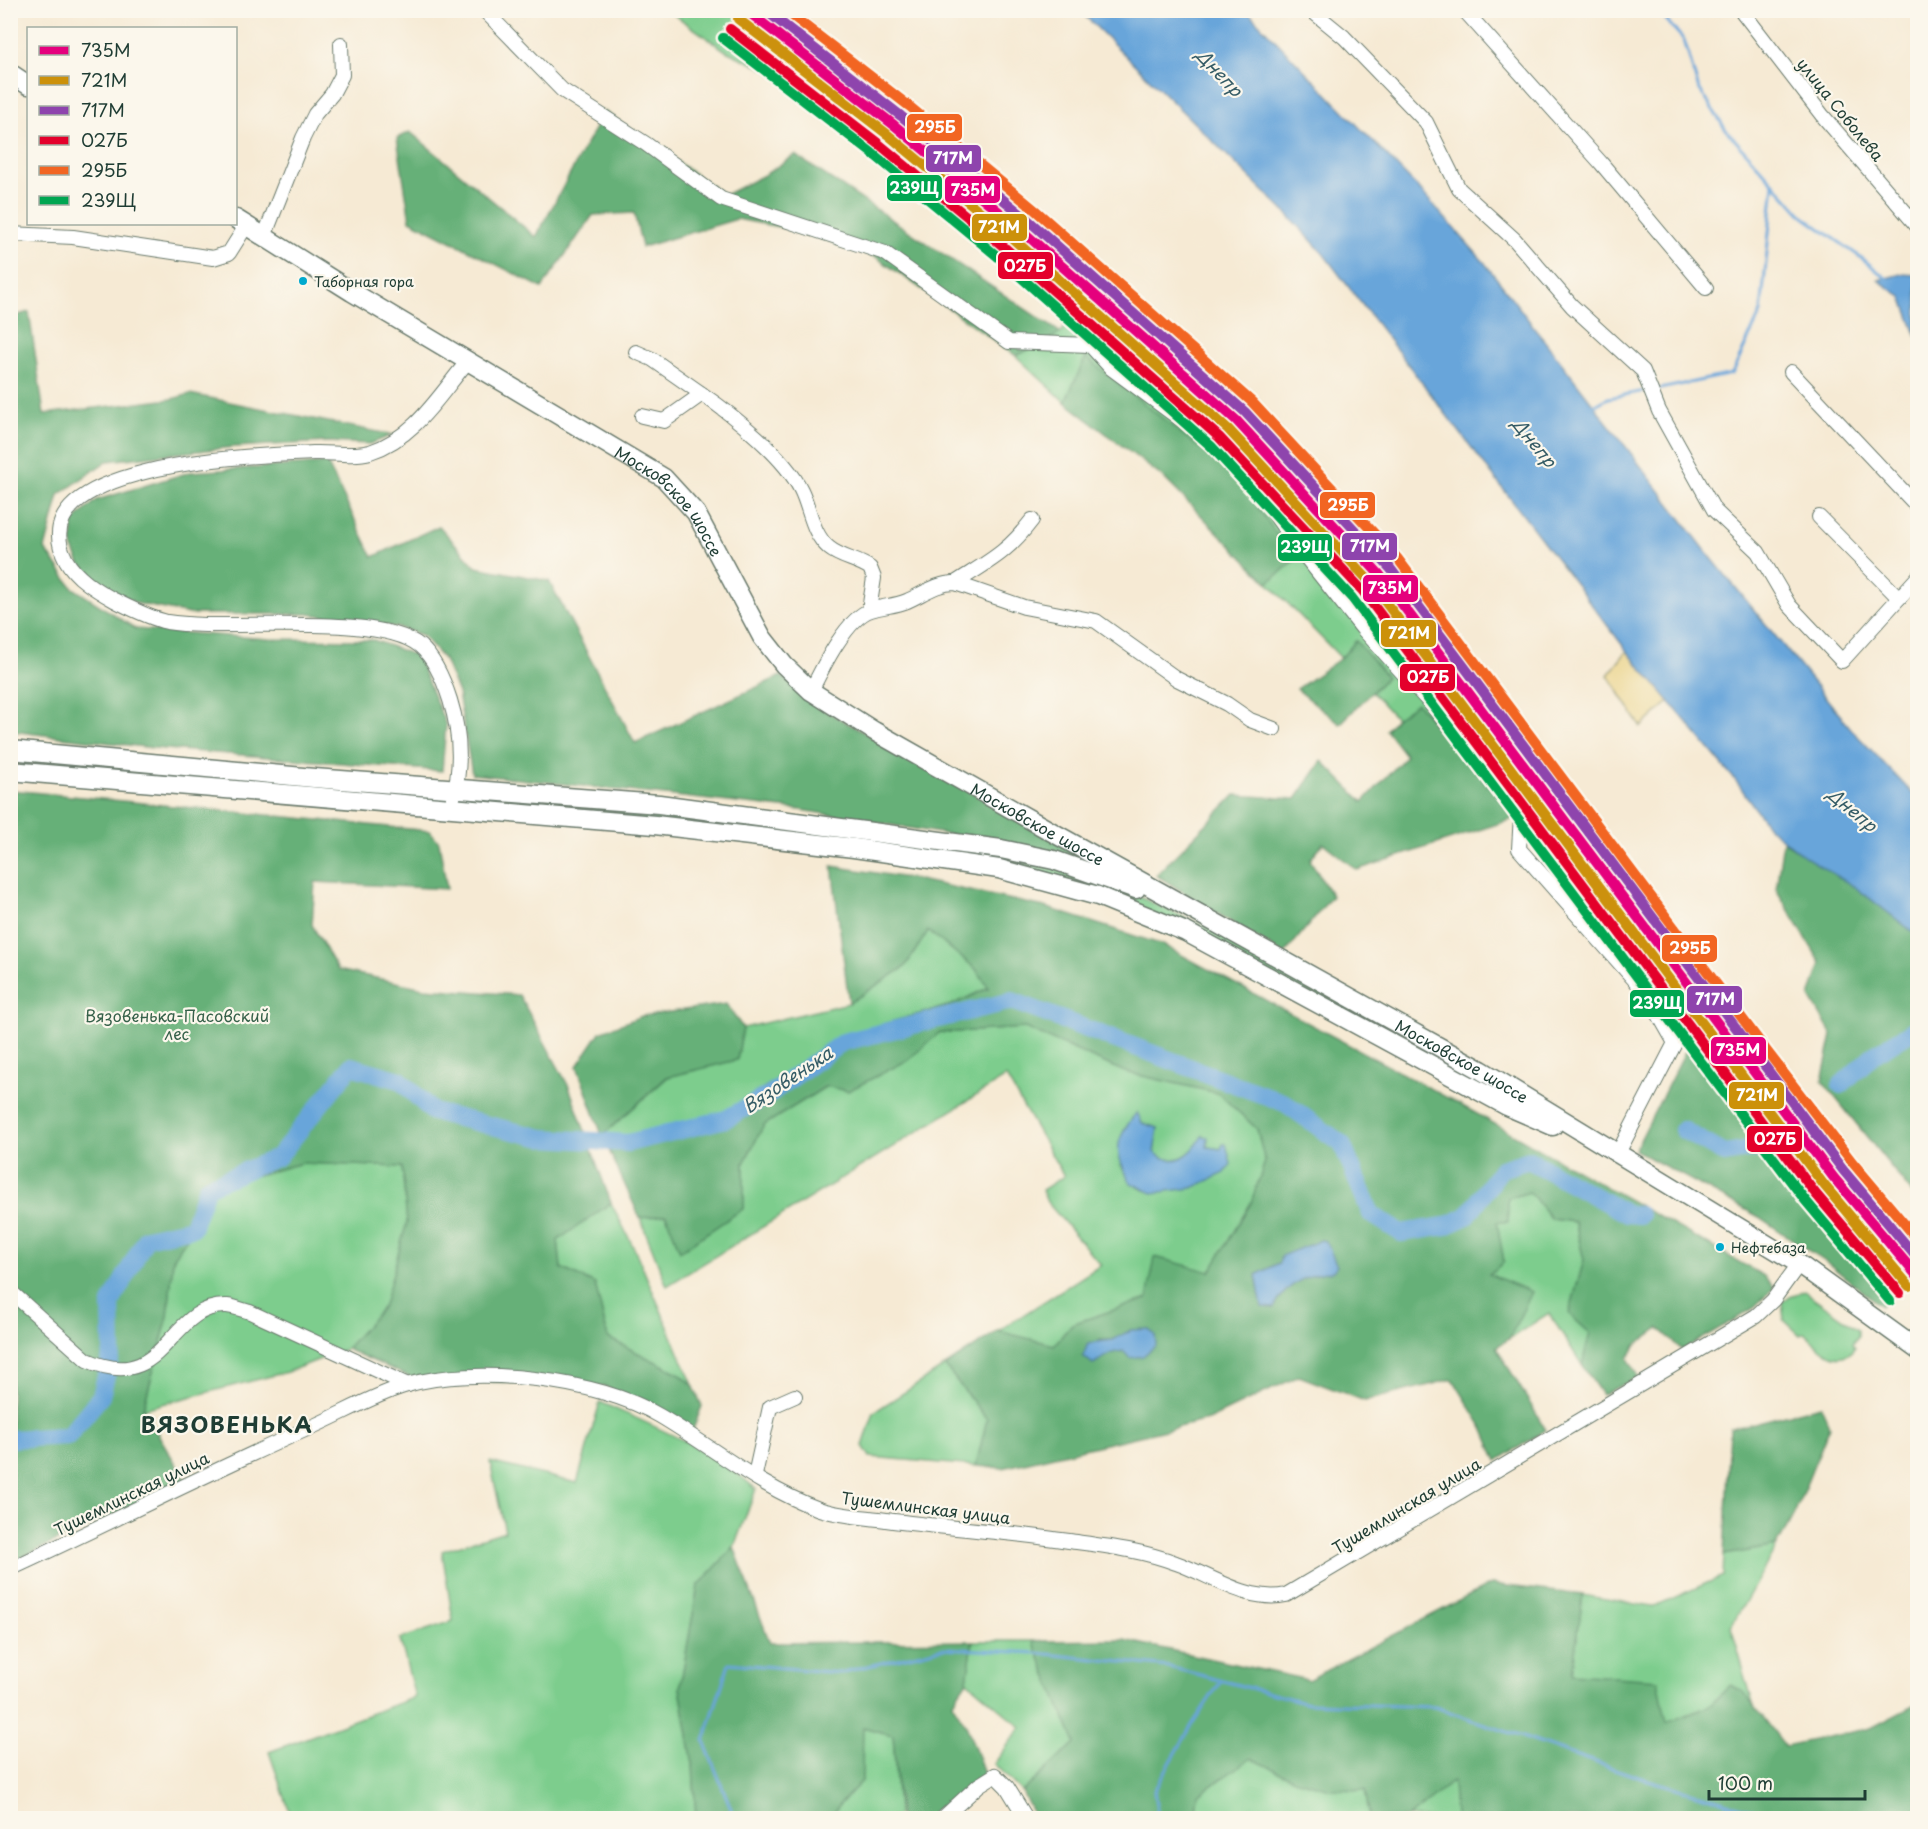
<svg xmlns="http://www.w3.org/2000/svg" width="1928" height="1829" viewBox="0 0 1928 1829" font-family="'Playpen Sans',sans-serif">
<rect width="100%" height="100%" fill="#fbf7ec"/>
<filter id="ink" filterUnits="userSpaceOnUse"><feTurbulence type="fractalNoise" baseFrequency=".0167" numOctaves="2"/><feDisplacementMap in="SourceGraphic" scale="12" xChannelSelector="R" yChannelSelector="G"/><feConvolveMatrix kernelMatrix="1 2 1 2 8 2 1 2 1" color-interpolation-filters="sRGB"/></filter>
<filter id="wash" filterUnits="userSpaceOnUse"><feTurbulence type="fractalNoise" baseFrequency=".008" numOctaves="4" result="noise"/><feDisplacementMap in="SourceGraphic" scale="24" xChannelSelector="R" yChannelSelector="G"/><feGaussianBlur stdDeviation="1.35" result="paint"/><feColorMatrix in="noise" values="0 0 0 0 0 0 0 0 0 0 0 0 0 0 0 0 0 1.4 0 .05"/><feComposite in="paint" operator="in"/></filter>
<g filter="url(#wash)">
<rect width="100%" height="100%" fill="#f6ead4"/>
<g fill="#7dcd8d" stroke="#4e8560" stroke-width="1.5" fill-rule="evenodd">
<path d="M 669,11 L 728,11 L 959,191 L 1232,431 L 1362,573 L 1542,810 L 1516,818 L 1417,704 L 1396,718 L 1372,692 L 1387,677 L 1356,641 L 1341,658 L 1268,583 L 1295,560 L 1086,357 L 1065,402 L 1016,356 L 1061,333 L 1074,312 L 949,206 L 765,69 L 726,51 Z"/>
<path d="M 561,803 L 659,812 L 956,848 L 1053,868 L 1135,895 L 1213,930 L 1483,1082 L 1477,1082 L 1091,886 L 556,811 Z"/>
<path d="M 928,931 L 975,968 L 989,987 L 952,1005 L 840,1036 L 804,1063 L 725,1112 L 628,1135 L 603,1135 L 668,1077 L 737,1060 L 743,1028 L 849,1003 L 905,967 Z"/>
<path d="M 1025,1028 L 1125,1072 L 1218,1093 L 1257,1129 L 1265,1162 L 1251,1203 L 1210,1272 L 1148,1299 L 1072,1324 L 1054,1345 L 998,1331 L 1101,1265 L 1047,1202 L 1042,1190 L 1064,1176 L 1006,1077 L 667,1286 L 640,1218 L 666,1215 L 681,1250 L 744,1208 L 744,1163 L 764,1125 L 827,1086 L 848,1091 L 908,1060 L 938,1033 ZM 1137,1113 L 1142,1123 L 1158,1128 L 1154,1153 C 1175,1168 1192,1155 1203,1136 L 1207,1147 L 1221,1149 L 1192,1188 C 1156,1187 1142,1205 1121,1165 Z"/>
<path d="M 302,1163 L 402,1167 L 407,1222 L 384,1306 L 346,1349 L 287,1372 L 143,1409 L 168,1316 L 173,1259 L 193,1229 L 209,1188 Z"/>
<path d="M 1530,1192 L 1551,1219 L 1575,1222 L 1584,1260 L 1569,1314 L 1590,1333 L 1582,1365 L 1549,1313 L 1509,1339 L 1518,1318 L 1489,1274 L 1504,1262 L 1496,1222 L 1508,1198 Z"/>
<path d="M 611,1203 L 635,1250 L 693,1385 L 678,1373 L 608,1338 L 595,1284 L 561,1268 L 558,1240 Z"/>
<path d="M 1804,1291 L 1858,1329 L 1858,1336 L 1853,1344 L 1855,1347 C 1837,1371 1817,1344 1804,1333 L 1800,1335 L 1784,1320 L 1782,1302 L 1790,1296 Z"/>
<path d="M 945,1366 L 987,1419 L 976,1466 L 870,1457 L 863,1446 L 874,1412 Z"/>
<path d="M 600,1402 C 653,1426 712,1449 756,1489 L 734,1547 L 698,1586 L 680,1688 L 693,1764 L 696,1818 L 292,1818 L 269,1752 L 415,1697 L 400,1639 L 453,1621 L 442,1551 L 505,1531 L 490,1462 L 577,1483 Z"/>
<path d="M 1777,1546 L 1731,1627 L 1754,1706 L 1744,1692 L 1731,1685 L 1707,1707 L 1667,1723 L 1572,1674 L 1583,1595 L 1653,1607 L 1723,1576 L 1724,1555 Z"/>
<path d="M 973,1641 L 1033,1641 L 1075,1743 L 1022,1792 L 994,1764 L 1021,1727 L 967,1681 Z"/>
<path d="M 862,1727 L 893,1735 L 898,1815 L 894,1818 L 832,1818 L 839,1805 L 862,1781 Z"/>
<path d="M 1251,1758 C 1295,1779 1316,1789 1365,1790 L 1370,1818 L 1195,1818 L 1198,1795 Z"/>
<path d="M 1454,1780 L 1455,1818 L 1408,1818 Z"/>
</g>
<g fill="#66b078" stroke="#427656" stroke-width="1.5" fill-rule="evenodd">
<path d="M 604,111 L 725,195 L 766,174 L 795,155 L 1061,333 L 1016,356 L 876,257 L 800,231 L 737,219 L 642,247 L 634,213 L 593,215 L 542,288 L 410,220 L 397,138 L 410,132 L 536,237 Z"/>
<path d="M 29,312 L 44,414 L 172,399 L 190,394 L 393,435 L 370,444 L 328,442 L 234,447 L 107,461 L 59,495 L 45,549 L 73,588 L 136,629 L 269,639 L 374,640 L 417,656 L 446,725 L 442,771 L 153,748 L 11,731 L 11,317 Z"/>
<path d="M 1086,357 L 1238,479 L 1295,560 L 1268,583 L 1165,479 L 1065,402 Z"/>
<path d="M 327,463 L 373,557 L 439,526 L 476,567 L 549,581 L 635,743 L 781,676 L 822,709 L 1090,858 L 801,810 L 472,774 L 458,693 L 444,660 L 422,635 L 400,628 L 310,614 L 189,614 L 135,603 L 100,582 L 80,564 L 72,546 L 73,521 L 97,500 L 190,472 Z"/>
<path d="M 1356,641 L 1387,677 L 1340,724 L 1297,689 L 1341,658 Z"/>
<path d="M 1417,703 L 1516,818 L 1357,870 L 1323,843 L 1310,860 L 1332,896 L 1284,955 L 1156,875 L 1235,795 L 1296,799 L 1322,761 L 1363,802 L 1406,756 L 1386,730 L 1396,718 Z"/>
<path d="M 11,790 L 430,831 L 439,842 L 447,889 L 315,882 L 312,925 L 338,970 L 424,988 L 519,995 L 569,1087 L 611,1203 L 558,1240 L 561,1268 L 595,1284 L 608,1338 L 678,1373 L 693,1385 L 702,1406 L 692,1432 L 604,1386 L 414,1379 L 346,1349 L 384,1306 L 407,1222 L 402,1167 L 302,1163 L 209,1188 L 193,1229 L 173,1259 L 168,1316 L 143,1409 L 186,1481 L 11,1562 Z"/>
<path d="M 1783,841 L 1855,887 L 1917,935 L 1917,1199 L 1822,1081 L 1832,1035 L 1810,997 L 1821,963 L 1776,889 Z"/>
<path d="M 832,866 L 914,879 L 1045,907 L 1163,945 L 1470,1110 L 1764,1276 L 1774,1288 L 1751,1310 L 1682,1350 L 1659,1328 L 1636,1345 L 1628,1358 L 1638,1377 L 1602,1395 L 1582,1365 L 1590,1333 L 1569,1314 L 1584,1260 L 1575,1222 L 1551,1219 L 1530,1192 L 1508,1198 L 1508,1222 L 1497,1222 L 1504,1262 L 1489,1274 L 1532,1292 L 1509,1339 L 1496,1347 L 1546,1430 L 1497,1461 L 1483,1428 L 1453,1379 L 1365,1401 L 1299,1376 L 1208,1420 L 1003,1468 L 976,1466 L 987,1419 L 945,1366 L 998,1331 L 1054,1345 L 1072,1324 L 1147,1299 L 1155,1257 L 1210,1272 L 1251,1203 L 1265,1162 L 1257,1129 L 1218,1093 L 1125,1072 L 1025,1028 L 939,1033 L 908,1060 L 848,1091 L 826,1086 L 764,1125 L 744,1163 L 744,1208 L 680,1251 L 666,1215 L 640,1218 L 602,1135 L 577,1066 L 600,1032 L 642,1016 L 726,1004 L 743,1028 L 737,1060 L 667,1077 L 603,1135 L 628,1135 L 725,1112 L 804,1063 L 840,1036 L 952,1005 L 989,988 L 975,968 L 928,931 L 905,967 L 849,1003 ZM 1321,1240 L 1333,1271 C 1306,1274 1286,1284 1274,1308 L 1262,1307 L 1256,1275 ZM 1131,1330 L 1123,1351 L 1112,1353 L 1100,1340 L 1113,1340 Z"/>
<path d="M 1692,1038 L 1898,1282 L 1881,1306 L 1830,1265 L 1759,1217 L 1635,1150 Z"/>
<path d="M 1821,1406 L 1830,1426 L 1795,1512 L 1777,1546 L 1724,1555 L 1730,1429 Z"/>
<path d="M 734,1547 L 770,1643 L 973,1641 L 967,1681 L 952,1703 L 966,1725 L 984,1773 L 936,1818 L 900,1818 L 893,1735 L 863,1727 L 862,1781 L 839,1805 L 832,1818 L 696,1818 L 693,1764 L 680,1688 L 698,1586 Z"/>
<path d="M 1491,1584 L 1583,1595 L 1572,1674 L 1658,1680 L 1667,1723 L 1707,1707 L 1731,1685 L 1744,1692 L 1785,1746 L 1871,1728 L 1917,1704 L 1917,1818 L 1455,1818 L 1453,1781 L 1408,1818 L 1370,1818 L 1365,1790 L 1330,1789 L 1294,1779 L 1251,1758 L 1198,1795 L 1195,1818 L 1035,1818 L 1022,1792 L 1075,1743 L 1033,1641 L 1124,1640 L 1308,1680 Z"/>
</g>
<path fill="#eeda9e" stroke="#868c69" stroke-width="1.5" d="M 1627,651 L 1670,701 L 1641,727 L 1608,675 Z"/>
<g fill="#68a5da" stroke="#447187" stroke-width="1.5">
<path d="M 1080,11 L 1247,11 L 1420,190 L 1484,262 L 1709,555 L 1853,731 L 1917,798 L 1917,935 L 1855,887 L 1807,858 L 1769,828 L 1736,781 L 1627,651 L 1322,252 L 1285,212 Z"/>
<path d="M 1901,274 L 1917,275 L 1917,337 L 1902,297 L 1878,280 Z"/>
<path d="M 1137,1112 L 1142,1123 L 1158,1128 L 1154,1152 C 1175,1169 1192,1155 1202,1136 L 1208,1137 L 1207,1147 L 1221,1149 L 1223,1144 L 1226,1144 L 1231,1164 L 1225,1173 L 1192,1188 L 1152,1193 L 1131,1183 C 1113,1150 1114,1142 1137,1112 Z"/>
<path d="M 1321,1240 L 1326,1241 L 1337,1266 L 1333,1271 C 1306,1274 1286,1284 1274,1308 L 1262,1307 L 1256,1275 L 1279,1263 L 1281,1256 Z"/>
<path d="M 1149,1329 L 1155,1335 L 1156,1345 L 1143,1356 L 1130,1358 L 1123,1351 L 1112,1353 L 1093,1364 L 1083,1356 L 1088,1343 L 1113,1340 L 1131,1330 Z"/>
</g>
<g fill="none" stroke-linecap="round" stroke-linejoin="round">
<g stroke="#68a5da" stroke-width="3">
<path d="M 1657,10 L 1684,40 L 1698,87 L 1726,130 L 1804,217 L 1863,259 L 1887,279"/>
<path d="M 1655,390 L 1732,374 L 1761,312 L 1774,183"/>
<path d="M 1592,407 L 1608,398 L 1645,391"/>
<path d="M 729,1818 L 732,1811 L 704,1741 L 729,1663 L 840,1673 L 942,1648 L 1037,1653 L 1169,1667 L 1308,1703 L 1435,1707 L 1638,1777 L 1780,1818"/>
<path d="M 1158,1818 L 1154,1791 L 1192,1725 L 1221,1681"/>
</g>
<g stroke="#68a5da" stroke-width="18">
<path d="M 1841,1085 L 1872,1056 L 1918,1027"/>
<path d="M 1683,1130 L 1725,1154 L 1759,1148"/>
<path d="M 10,1439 L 68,1436 L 101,1396 L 112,1352 L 111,1303 L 146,1238 L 192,1228 L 207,1187 L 278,1157 L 351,1066 L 400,1080 L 433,1112 L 543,1138 L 628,1143 L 726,1119 L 770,1094 L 843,1042 L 1012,1001 L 1285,1103 L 1342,1144 L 1371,1214 L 1401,1233 L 1445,1226 L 1467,1216 L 1501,1169 L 1529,1160 L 1627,1214 L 1640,1215"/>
</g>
</g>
</g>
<g filter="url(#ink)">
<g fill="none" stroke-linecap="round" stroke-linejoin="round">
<g stroke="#6a7a6c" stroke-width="16">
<g id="minor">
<path d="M 484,10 L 562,90 L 646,144 L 721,199 L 885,253 L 1009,342 L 1090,345 L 1111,368 L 1237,461 L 1294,542 L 1362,628 L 1428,701 L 1521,814 L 1519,849 L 1647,994 L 1675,1043 L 1617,1155"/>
<path d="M 1311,10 L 1344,37 L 1426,122 L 1459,189 L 1515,240 L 1572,306 L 1643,371 L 1659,411 L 1714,510 L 1758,552 L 1789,605 L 1842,661 L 1918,577"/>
<path d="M 1464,10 L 1601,163 L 1706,288"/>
<path d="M 1741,10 L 1822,115 L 1918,227"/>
<path d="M 10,234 L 73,237 L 213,258 L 229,253 L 246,226"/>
<path d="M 264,237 L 303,138 L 315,114 L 332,94 L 342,75 L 341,44"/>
<path d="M 636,352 L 652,359 L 702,394"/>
<path d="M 1791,372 L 1918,507"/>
<path d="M 642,416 L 664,421 L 702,394 C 733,415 785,457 801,490 C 810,508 812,534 829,548 C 841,558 857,559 870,568 L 874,578 L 869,610"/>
<path d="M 1819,517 L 1899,598"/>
<path d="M 955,583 C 989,561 1007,553 1032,520"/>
<path d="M 811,691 C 822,669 846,618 871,610 C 883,606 895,606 907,601 C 923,594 937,583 955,583 L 1024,607 L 1096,621 L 1177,679 L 1227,704 L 1250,720 L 1274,729"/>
<path d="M 453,798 C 462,766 460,732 450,700 C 444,681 435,659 420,646 C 379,611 225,632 167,622 C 149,618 130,608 114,600 C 96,590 76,578 66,560 C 15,462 262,455 313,453 C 330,452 353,457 370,452 C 416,437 439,395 468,361"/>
<path d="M 10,1291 L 87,1360 C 167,1396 167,1304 227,1306 C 235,1307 243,1310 250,1312 L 408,1385"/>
<path d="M 755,1475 L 770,1407 L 795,1396"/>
<path d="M 10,1569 C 110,1523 207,1473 307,1429 C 340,1415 373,1395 407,1385 C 475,1365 599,1379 660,1416 C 711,1446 762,1489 819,1509 C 839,1516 865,1517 886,1520 C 947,1528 1009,1532 1069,1541 C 1105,1546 1142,1550 1176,1563 C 1211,1575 1248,1603 1286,1595 L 1756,1316 L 1773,1300 L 1799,1264"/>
<path d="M 943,1818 L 979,1785 L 995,1775 L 1007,1787 L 1026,1818"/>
</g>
</g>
<g stroke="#6a7a6c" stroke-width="21">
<g id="major">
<path d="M 10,73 L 28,85"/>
<path id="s1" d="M 236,219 L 352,292 L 664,478 L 696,513 L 762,637 L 784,665 L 811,691 L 874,731 L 1052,832 L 1481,1070 L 1799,1264 L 1918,1350"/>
<path d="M 10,750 L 314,778 L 659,804 L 1001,849 L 1054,860 L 1136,889"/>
<path d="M 10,771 L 655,825 L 854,848 L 999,869 L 1098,896 L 1186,932 L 1507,1106 L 1553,1126"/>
</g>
</g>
<use href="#minor" stroke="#fff" stroke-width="14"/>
<use href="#major" stroke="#fff" stroke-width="18"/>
<g stroke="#fbf7ec" stroke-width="15">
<path id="rail-1" d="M 746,10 L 894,125 L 1020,229 L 1236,420 L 1380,575 L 1834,1178 L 1918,1277"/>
</g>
<g stroke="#fbf7ec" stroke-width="15">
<path id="rail-2" d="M 738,19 L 887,134 L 1012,238 L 1228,429 L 1371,583 L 1824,1185 L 1909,1286"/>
</g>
<g stroke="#fbf7ec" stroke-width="15">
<path id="rail-3" d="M 765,10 L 901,116 L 1028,220 L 1245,412 L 1390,568 L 1843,1170 L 1918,1259"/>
</g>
<g stroke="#fbf7ec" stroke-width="15">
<path id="rail-4" d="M 730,29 L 879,144 L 1004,247 L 1219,437 L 1362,590 L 1815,1193 L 1900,1293"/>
</g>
<g stroke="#fbf7ec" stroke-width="15">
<path id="rail-5" d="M 785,10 L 909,106 L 1035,210 L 1252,402 L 1398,559 L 1766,1050 L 1853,1163 L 1918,1240"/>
</g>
<g stroke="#fbf7ec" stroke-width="15">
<path id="rail-6" d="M 723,38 L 872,153 L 997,256 L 1211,446 L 1352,598 L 1805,1200 L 1890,1301"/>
</g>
<use href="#rail-1" stroke="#e5007d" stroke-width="10"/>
<use href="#rail-2" stroke="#cc910a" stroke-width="10"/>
<use href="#rail-3" stroke="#8e44ad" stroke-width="10"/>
<use href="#rail-4" stroke="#e4002b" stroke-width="10"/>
<use href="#rail-5" stroke="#f26522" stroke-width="10"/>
<use href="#rail-6" stroke="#00a651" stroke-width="10"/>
</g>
</g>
<g fill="#00a9ce" stroke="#fbf7ec" stroke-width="2">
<circle cx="303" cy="281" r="5"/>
<circle cx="1720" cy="1247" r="5"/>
</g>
<g text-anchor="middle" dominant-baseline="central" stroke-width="4.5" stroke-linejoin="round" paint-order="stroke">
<g font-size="14" fill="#1f3d34" stroke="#fbf7ec" text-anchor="start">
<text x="314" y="281">Таборная гора</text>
<text x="1731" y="1247">Нефтебаза</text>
</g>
<g font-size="16" fill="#1f3d34" stroke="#fbf7ec">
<text transform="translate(1841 109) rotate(51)">улица Соболева</text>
<text stroke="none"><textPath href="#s1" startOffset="520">Московское шоссе</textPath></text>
<text stroke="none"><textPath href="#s1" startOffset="1024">Московское шоссе</textPath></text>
<text stroke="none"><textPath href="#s1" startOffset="1510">Московское шоссе</textPath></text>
<text transform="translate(131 1493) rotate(-26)">Тушемлинская улица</text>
<text transform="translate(1406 1505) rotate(-31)">Тушемлинская улица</text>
<text transform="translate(926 1507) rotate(7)">Тушемлинская улица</text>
</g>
<g font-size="16" fill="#36614a" stroke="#fbf7ec">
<text x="177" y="1015">Вязовенька-Пасовский<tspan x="177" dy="18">лес</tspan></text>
</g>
<g font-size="18" font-style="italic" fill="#355c66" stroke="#fbf7ec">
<text transform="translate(1220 72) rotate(47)">Днепр</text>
<text transform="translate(1535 442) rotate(51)">Днепр</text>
<text transform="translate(1853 809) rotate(40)">Днепр</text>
<text transform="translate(787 1079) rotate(-34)">Вязовенька</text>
</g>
<g font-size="22" font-weight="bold" letter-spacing="1.5" fill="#1f3d34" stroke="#fbf7ec">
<text x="227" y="1423">ВЯЗОВЕНЬКА</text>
</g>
</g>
<g stroke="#fbf7ec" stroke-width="2">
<rect x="906" y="113" width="57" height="29" rx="6" fill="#f26522"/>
<rect x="925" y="144" width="57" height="29" rx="6" fill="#8e44ad"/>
<rect x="886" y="174" width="57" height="28" rx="6" fill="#00a651"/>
<rect x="944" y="175" width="57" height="29" rx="6" fill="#e5007d"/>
<rect x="971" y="213" width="57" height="29" rx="6" fill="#cc910a"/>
<rect x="997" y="251" width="57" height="29" rx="6" fill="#e4002b"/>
<rect x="1319" y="491" width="57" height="28" rx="6" fill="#f26522"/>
<rect x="1341" y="532" width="57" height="29" rx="6" fill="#8e44ad"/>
<rect x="1277" y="533" width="56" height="29" rx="6" fill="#00a651"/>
<rect x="1362" y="574" width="57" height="29" rx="6" fill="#e5007d"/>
<rect x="1380" y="619" width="57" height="29" rx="6" fill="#cc910a"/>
<rect x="1399" y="663" width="57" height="29" rx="6" fill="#e4002b"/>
<rect x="1661" y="934" width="57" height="29" rx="6" fill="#f26522"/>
<rect x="1686" y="985" width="57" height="29" rx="6" fill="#8e44ad"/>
<rect x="1629" y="989" width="56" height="29" rx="6" fill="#00a651"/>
<rect x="1710" y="1036" width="57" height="29" rx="6" fill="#e5007d"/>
<rect x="1728" y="1081" width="57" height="29" rx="6" fill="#cc910a"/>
<rect x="1746" y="1125" width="57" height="28" rx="6" fill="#e4002b"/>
</g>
<g font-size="16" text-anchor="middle" font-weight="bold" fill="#fff">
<text x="935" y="133">295Б</text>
<text x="953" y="164">717М</text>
<text x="914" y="194">239Щ</text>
<text x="973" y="196">735М</text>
<text x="999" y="233">721М</text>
<text x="1025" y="272">027Б</text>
<text x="1348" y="511">295Б</text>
<text x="1370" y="552">717М</text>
<text x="1305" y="553">239Щ</text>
<text x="1390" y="594">735М</text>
<text x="1409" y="639">721М</text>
<text x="1428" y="683">027Б</text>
<text x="1690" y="954">295Б</text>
<text x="1715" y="1005">717М</text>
<text x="1657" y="1009">239Щ</text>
<text x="1738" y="1056">735М</text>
<text x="1757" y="1101">721М</text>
<text x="1775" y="1145">027Б</text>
</g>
<rect width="1928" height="1829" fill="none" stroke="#fbf7ec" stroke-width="36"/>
<rect x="27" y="27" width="210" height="198" fill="#fbf7ec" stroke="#a3ada2" stroke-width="1.5"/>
<rect x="39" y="46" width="30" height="9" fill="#e5007d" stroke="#a3ada2" stroke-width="1.5"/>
<text x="81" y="57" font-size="18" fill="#1f3d34">735М</text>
<rect x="39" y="76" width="30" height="9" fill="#cc910a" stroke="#a3ada2" stroke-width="1.5"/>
<text x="81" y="87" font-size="18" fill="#1f3d34">721М</text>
<rect x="39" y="106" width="30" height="9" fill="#8e44ad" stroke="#a3ada2" stroke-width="1.5"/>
<text x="81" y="117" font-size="18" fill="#1f3d34">717М</text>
<rect x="39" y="136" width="30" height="9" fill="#e4002b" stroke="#a3ada2" stroke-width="1.5"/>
<text x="81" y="147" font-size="18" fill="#1f3d34">027Б</text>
<rect x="39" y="166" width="30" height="9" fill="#f26522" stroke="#a3ada2" stroke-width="1.5"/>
<text x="81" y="177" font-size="18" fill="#1f3d34">295Б</text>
<rect x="39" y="196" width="30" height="9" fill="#00a651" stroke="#a3ada2" stroke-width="1.5"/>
<text x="81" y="207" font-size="18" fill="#1f3d34">239Щ</text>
<path d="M1709 1790v9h156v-9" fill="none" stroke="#1f3d34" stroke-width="3"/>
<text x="1718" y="1790" font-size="18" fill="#1f3d34" stroke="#fbf7ec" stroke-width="4.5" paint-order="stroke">100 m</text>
</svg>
